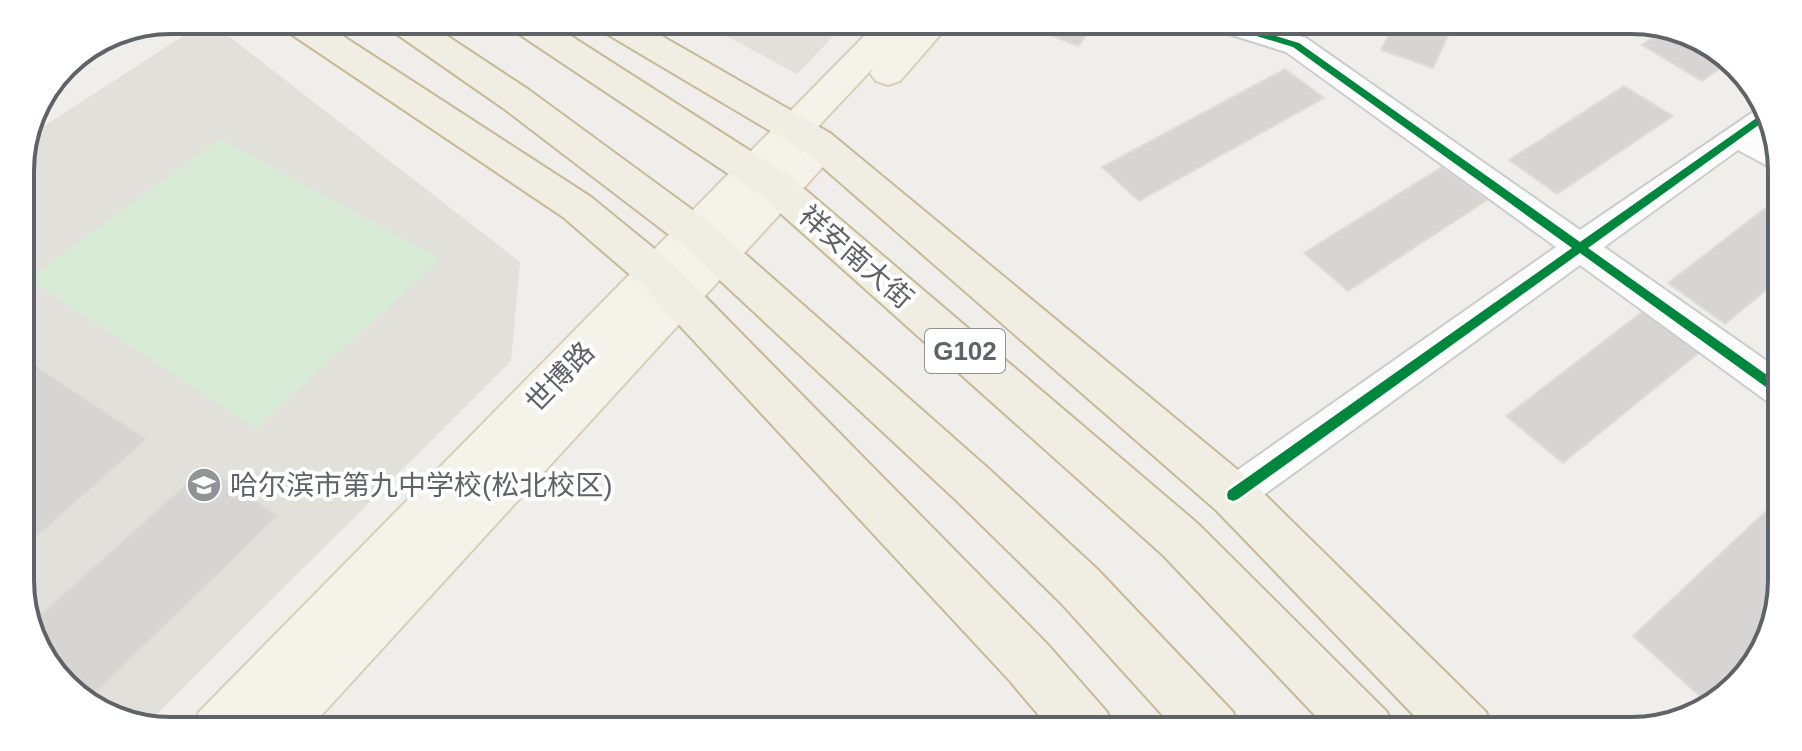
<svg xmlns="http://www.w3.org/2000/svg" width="1802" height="751" viewBox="0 0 1802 751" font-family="Helvetica,'Noto Sans SC',sans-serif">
<rect width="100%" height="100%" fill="#efeeea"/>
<g fill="#e2e0da">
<path d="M 208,20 L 520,262 L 511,361 L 145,726 L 113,720 L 57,679 L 23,609 L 20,160 L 27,137 Z"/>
<path d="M 697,20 L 849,20 L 797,74 Z"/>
</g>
<path fill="#d8ebd6" d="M 220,139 L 441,259 L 256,428 L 28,279 Z"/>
<g fill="#d6d5d3" stroke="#deddd9" stroke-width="2">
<path d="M 1046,20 L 1098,20 L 1078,46 L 1038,30 Z"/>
<path d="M 1397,20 L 1455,20 L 1433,68 L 1381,50 Z"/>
<path d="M 1669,27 L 1689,31 L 1729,62 L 1702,81 L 1642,45 Z"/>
<path d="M 105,45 L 111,48 L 48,87 L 71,58 Z"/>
<path d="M 1285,69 L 1324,98 L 1139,201 L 1102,167 Z"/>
<path d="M 1624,86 L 1673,116 L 1557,194 L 1509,160 Z"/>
<path d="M 1442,167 L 1487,200 L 1348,291 L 1304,253 Z"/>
<path d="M 1781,196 L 1781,278 L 1725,324 L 1668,283 Z"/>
<path d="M 1646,309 L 1702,350 L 1563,463 L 1506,416 Z"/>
<path d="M 21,356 L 147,439 L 35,538 L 22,529 Z"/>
<path d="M 206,466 L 278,516 L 87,701 L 57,679 L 30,624 Z"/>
<path d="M 1782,496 L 1782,581 L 1772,629 L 1703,699 L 1633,636 Z"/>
</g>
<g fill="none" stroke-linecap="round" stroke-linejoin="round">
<g stroke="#cbcccc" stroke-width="4">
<path id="minor" d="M 1199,20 L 1244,20 L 1306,38 L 1580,230 L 1762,106 L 1771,127 L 1760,135 L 1779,146 L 1781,173 L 1738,150 L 1604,247 L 1781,371 L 1781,406 L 1768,402 L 1580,265 L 1247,507 L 1233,513 L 1219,507 L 1214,495 L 1219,483 L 1556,247 L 1286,52 L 1203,26 Z"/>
</g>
<g stroke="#d7ceb8" stroke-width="4">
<path id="major" d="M 880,20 L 916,20 L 913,24 L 917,20 L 953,20 L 900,81 L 888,85 L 876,81 L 870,73 L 874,67 L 798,148 L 808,145 L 821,149 L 827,159 L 821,169 L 307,731 L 191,731 L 199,712 Z"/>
</g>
<g stroke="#c8b996" stroke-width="4">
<g id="highway">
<path d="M 277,20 L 318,20 L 591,197 L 673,264 L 1048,645 L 1107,712 L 1115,731 L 1052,731 L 1010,681 L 643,286 L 563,217 L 282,28 Z"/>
<path d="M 383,20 L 423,20 L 529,90 L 709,222 L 990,470 L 1097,569 L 1233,712 L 1241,731 L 1177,731 L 1061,603 L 956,500 L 681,244 L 503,108 L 388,28 Z"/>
<path d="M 505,20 L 546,20 L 788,175 L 1197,523 L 1387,712 L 1395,731 L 1330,731 L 1163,555 L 760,195 L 510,28 Z"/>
<path d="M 592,20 L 634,20 L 830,133 L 1250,480 L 1486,712 L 1494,731 L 1429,731 L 1216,510 L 804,151 L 597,28 Z"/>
</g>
</g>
<use href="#minor" fill="#fdfcfc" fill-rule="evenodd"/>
<use href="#major" fill="#f4f2e9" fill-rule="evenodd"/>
<use href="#highway" fill="#f0ede3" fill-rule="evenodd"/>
<g stroke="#fff" stroke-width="5">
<path id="cycleway" d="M 1208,20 L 1223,20 L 1299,43 L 1580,242 L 1765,112 L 1767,119 L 1588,248 L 1781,385 L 1781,396 L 1777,395 L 1580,253 L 1238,499 L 1233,501 L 1228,499 L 1227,495 L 1228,491 L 1572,248 L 1293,47 L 1210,22 Z"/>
</g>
<use href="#cycleway" fill="#00873e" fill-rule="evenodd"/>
</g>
<defs>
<g id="school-disc" transform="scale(1.8)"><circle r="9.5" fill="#919496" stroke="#fff"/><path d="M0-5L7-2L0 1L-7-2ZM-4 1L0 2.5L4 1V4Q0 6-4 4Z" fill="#fff"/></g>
</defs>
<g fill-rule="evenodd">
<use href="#school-disc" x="204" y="485"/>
</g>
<g text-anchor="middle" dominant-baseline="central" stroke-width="8" stroke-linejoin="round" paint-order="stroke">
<rect fill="#fff" stroke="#8f9295" stroke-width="2" x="925" y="329" width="80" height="44" rx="6"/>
<g font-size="26" font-weight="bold" fill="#5f6368">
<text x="965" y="351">G102</text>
</g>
<g font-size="28" fill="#5f6368" stroke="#fff">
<text transform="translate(856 257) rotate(41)">祥安南大街</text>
<text transform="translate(560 377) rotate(-46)">世博路</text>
</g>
<g font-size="28" fill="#5f6368" stroke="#fff" text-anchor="start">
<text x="230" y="485">哈尔滨市第九中学校(松北校区)</text>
</g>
</g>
<path d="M0 0H1802V751H0ZM171 34H1631A137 137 0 0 1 1768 171V580A137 137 0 0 1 1631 717H171A137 137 0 0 1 34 580V171A137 137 0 0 1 171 34Z" fill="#fff" fill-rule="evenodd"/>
<path fill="none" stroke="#5f6368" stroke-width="4" d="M171 34H1631A137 137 0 0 1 1768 171V580A137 137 0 0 1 1631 717H171A137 137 0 0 1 34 580V171A137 137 0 0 1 171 34Z"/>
</svg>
